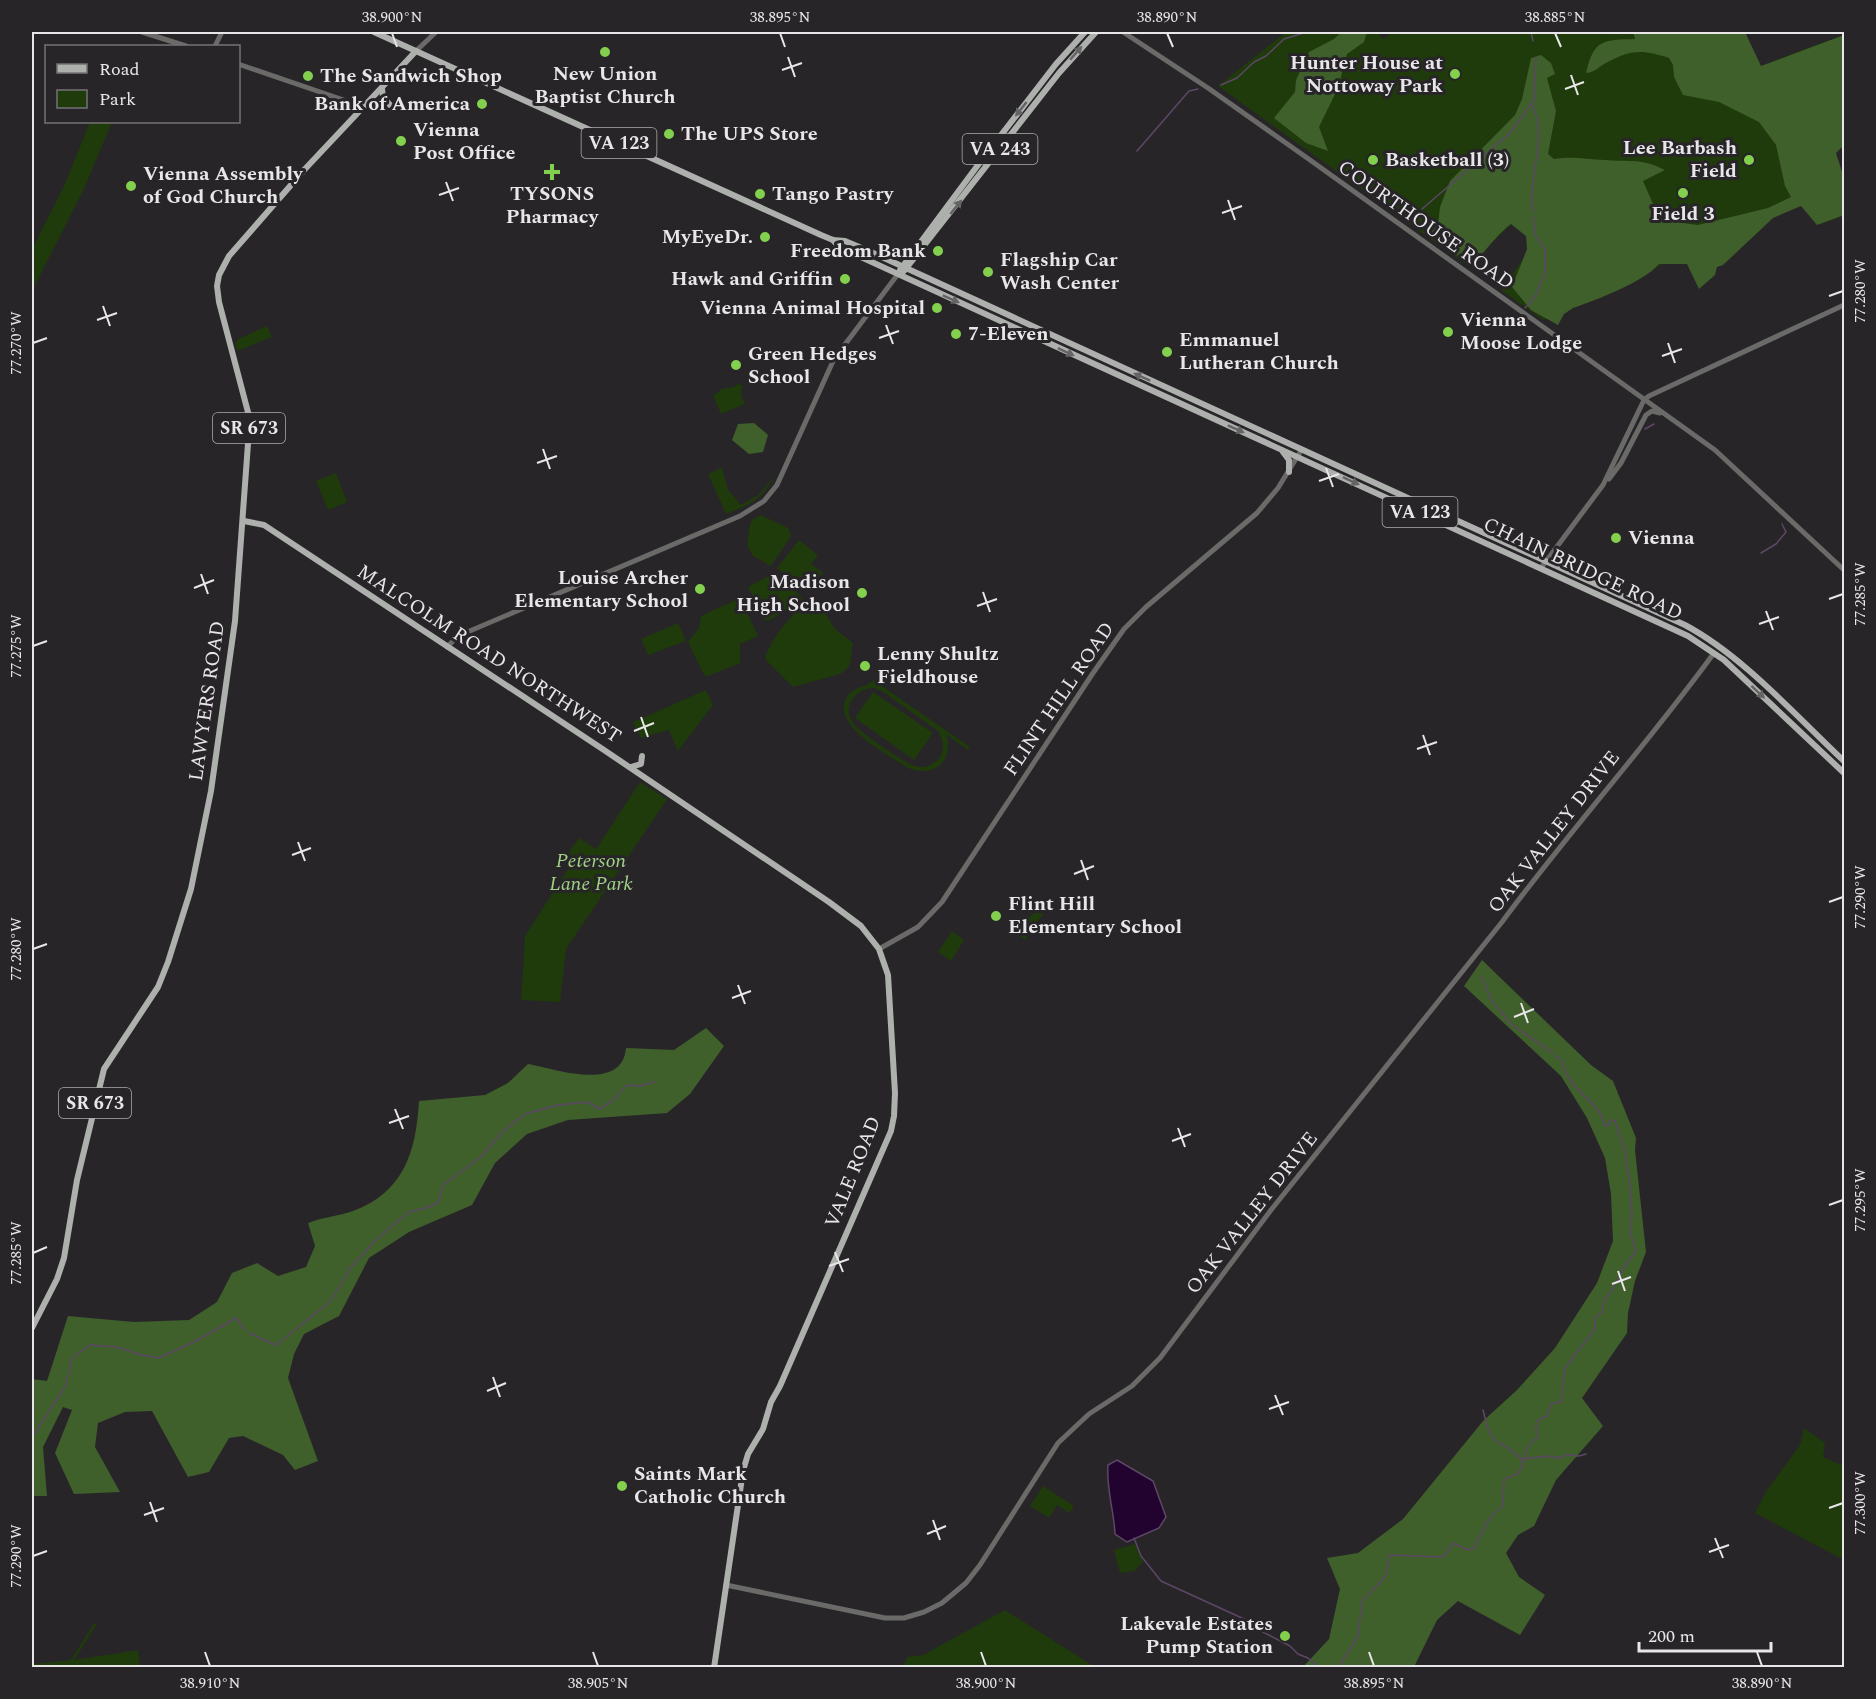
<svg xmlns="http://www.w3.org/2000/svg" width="1876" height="1699" viewBox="0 0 1876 1699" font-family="Spectral,serif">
<rect width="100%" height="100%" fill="#282529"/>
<g fill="#1f3a0b" fill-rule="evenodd">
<path d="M 1286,32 L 1377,32 L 1383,39 L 1392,32 L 1744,32 L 1761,66 L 1826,41 L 1844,37 L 1844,148 L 1829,153 L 1844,201 L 1844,216 L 1816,225 L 1805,198 L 1543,320 L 1501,290 L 1536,241 L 1511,224 L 1468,266 L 1218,86 Z"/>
<path d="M 90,122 L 112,122 L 83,191 L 32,291 L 32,249 L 65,184 Z"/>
<path d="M 267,326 L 272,337 L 237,351 L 235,344 L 238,339 Z"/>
<path d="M 738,384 L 742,385 L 741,396 L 745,404 L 721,414 L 713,395 L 719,392 L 721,389 L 734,387 Z"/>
<path d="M 722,467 L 728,490 L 741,505 L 758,495 L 776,475 C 760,501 753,503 726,514 L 708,474 Z"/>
<path d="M 336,473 L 347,502 L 328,510 L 316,481 Z"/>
<path d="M 761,515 L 788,528 L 791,536 L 771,566 L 753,556 L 747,545 L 750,524 L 753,519 Z"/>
<path d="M 799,540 L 818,555 L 811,564 L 823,573 L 808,592 L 777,568 Z"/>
<path d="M 774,573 L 803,598 L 794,606 L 768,621 L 764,619 L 748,587 Z"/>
<path d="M 738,599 L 741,600 L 758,636 L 740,644 L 740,663 L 708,676 L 704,675 L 688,642 L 699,628 L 701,616 Z"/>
<path d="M 811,602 L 819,602 L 834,628 L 853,643 C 849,658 856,664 840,674 L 793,687 L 766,660 L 765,657 C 773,638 792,610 811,602 Z"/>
<path d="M 678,623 L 686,641 L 648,655 L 641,639 Z"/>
<path d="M 873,680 L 970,747 L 968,750 L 947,735 C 953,762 934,778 908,768 C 888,754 830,726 847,697 C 853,686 867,688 873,680 ZM 874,688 L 882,691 L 938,731 C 943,739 945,749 940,757 C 934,765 924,769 915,766 C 906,764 858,731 853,723 C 841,707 856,688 874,688 Z"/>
<path d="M 706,690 L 713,705 L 678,751 L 669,730 L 641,738 L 633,722 Z"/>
<path d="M 873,692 L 933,733 L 914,760 L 855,718 Z"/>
<path d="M 640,782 L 667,799 L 566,949 L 560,1002 L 521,1000 L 525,936 L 570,866 L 569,852 L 579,838 L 596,849 Z"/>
<path d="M 1041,907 L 1044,909 L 1041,913 L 1043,914 L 1025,940 L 1010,929 L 1017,919 L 1030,917 L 1036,909 L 1038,911 Z"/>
<path d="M 952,931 L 964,940 L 951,961 L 938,952 Z"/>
<path d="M 1804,1428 L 1825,1443 L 1823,1457 L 1844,1466 L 1844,1560 L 1755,1513 L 1767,1490 L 1800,1445 Z"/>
<path d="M 1043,1486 L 1074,1506 L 1069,1513 L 1057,1505 L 1049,1518 L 1030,1506 Z"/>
<path d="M 1136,1544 L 1143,1562 L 1134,1571 L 1120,1573 L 1114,1550 Z"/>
<path d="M 1005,1610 L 1092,1665 L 1091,1667 L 903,1667 L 907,1657 L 923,1655 Z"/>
<path d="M 94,1623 L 97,1624 L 74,1660 L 138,1650 L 140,1667 L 32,1667 L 32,1664 L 71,1660 Z"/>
</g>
<g fill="#3f5f2b">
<path d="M 1342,32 L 1367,32 L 1364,42 L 1347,54 L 1338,88 L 1319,127 L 1328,151 L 1306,143 L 1274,118 L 1295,92 L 1296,80 L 1309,52 L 1334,39 Z"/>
<path d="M 1633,32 L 1745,32 L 1761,66 L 1844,35 L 1844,147 L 1841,148 L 1836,153 L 1844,178 L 1844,215 L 1817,225 L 1801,206 L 1773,218 L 1723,265 L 1717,267 L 1715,275 L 1699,289 L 1687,264 L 1659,264 C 1644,282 1596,300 1573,308 L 1564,314 L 1558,325 L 1531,310 L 1512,287 L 1527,249 L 1526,236 L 1511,224 C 1495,236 1486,252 1471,265 L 1441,244 L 1431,232 L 1438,225 L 1440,207 L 1450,181 L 1515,115 L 1522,99 L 1531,58 L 1541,55 L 1551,63 L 1555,74 L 1547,78 L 1556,111 L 1548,154 L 1554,159 C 1572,156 1587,159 1605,160 C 1629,162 1642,158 1665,170 L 1643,181 L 1654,206 L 1676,222 L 1698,225 L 1768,208 L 1791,197 L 1785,186 L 1776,145 L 1759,122 L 1719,102 L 1683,95 L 1674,77 L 1673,65 L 1669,58 C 1644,50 1632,49 1608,62 C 1599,66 1596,72 1586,73 C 1594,39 1603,40 1635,39 Z"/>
<path d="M 754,423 L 768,435 L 763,452 L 749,454 L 732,440 L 738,424 Z"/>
<path d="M 1482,960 L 1591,1065 L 1613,1081 L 1636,1138 L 1635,1150 L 1646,1252 L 1635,1281 L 1628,1313 L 1627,1333 L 1582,1398 L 1603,1426 L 1556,1480 L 1534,1526 L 1518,1535 L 1506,1553 L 1519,1577 L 1545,1595 L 1520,1635 L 1458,1601 L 1437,1620 L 1414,1667 L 1303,1667 L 1329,1639 L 1340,1589 L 1327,1558 L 1358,1553 L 1403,1519 L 1483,1421 L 1517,1390 L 1555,1348 L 1597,1283 L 1613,1241 L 1611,1194 L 1605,1158 L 1587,1118 L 1561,1076 L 1464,986 Z"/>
<path d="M 706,1028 L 724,1046 L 690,1094 L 667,1113 L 568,1120 L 527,1134 L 495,1163 L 472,1205 L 409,1232 L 369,1258 L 339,1316 L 304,1334 L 294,1354 L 288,1378 L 318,1461 L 295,1470 L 283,1455 L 243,1436 L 229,1438 L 209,1472 L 188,1477 L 152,1411 L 125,1412 L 98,1423 L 95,1447 L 120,1492 L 74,1494 L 55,1453 L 72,1410 L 63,1407 L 43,1447 L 47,1496 L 32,1496 L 32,1379 L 47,1381 L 68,1316 L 134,1322 L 189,1320 L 217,1302 L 232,1273 L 257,1263 L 278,1276 L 306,1267 L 315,1246 L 308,1223 C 323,1217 338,1216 353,1211 C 404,1192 416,1152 419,1101 L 485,1095 L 508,1083 L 528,1064 C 556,1069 622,1093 626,1048 L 674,1050 Z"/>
</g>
<path fill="#22032f" stroke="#5d4767" stroke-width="1.5" d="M 1117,1460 L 1153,1481 L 1166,1517 L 1159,1528 L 1127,1542 L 1115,1534 C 1114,1510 1106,1489 1108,1465 Z"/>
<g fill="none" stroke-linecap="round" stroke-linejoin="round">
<g stroke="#5d4767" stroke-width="1.5">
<path d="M 1531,32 L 1533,41"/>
<path d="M 1221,85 L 1237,78 L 1254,62 L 1266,56 L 1284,39 L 1307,32"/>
<path d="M 1532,104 C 1549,139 1527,174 1533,212"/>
<path d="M 1137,151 L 1189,91 L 1198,89"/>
<path d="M 1422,209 L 1510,133 L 1534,100 L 1536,58"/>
<path d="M 1525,308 L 1535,297 L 1545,272 L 1545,249 L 1536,237 L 1533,217"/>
<path d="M 1645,429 L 1654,424"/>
<path d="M 1761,553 L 1776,544 L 1786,532 L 1782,524"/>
<path d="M 1481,976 L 1492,1001 L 1512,1025 L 1553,1053"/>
<path d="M 249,1333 L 276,1345 L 331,1301 L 350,1268 L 378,1238 L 409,1212 L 425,1208 L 438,1203 L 443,1185 L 482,1156 L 502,1132 L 525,1114 L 558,1105 L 588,1102 L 599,1109 L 612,1101 L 627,1085 L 639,1086 L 654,1082"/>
<path d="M 1483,1410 C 1486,1420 1487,1434 1496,1441 C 1505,1447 1516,1451 1522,1461"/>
<path d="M 32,1434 L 35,1433 L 66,1385 L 72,1358 L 90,1345 L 117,1347 L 138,1354 L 159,1358 L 198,1340 L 236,1318 L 245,1330"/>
<path d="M 1523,1459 L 1547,1456 L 1559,1458 L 1567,1455 L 1579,1456 L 1586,1454"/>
<path d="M 1134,1538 L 1141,1556 L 1161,1581 L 1255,1624 L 1259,1630 L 1290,1646 L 1298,1654 L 1308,1658 L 1320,1668"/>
<path d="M 1338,1668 L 1358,1636 L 1362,1601 L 1386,1576 L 1389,1555 L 1443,1557 L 1453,1543 L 1468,1550 L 1475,1547 C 1482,1530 1488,1517 1503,1506 L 1504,1479 C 1508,1477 1515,1476 1518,1473 C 1528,1462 1519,1451 1537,1438 L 1536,1423 L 1540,1419 L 1547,1416 L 1551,1404 L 1561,1402 L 1565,1368 L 1595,1329 L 1595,1318 L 1602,1312 L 1605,1298 L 1612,1291 L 1623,1268 L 1636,1251 L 1630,1232 L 1632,1215 L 1630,1185 L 1625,1153 L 1615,1121 L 1610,1120 L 1609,1125 L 1605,1126 C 1603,1121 1601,1113 1597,1109 C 1582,1091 1567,1085 1562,1060 L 1556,1056"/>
</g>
<g stroke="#6a6b69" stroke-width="5">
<path d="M 142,32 L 186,46"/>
<path d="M 1123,32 L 1208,88 L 1310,160 L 1715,450 L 1844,570"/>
<path d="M 215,46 L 222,32"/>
<path d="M 416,51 L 436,32"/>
<path d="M 238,64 L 364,107"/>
<path d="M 1609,479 L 1621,463 L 1646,415 L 1652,411 L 1660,413"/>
<path d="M 1541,568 L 1603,485 L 1644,400 L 1649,396 L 1844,305"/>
<path d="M 447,647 L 458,636 L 740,516 L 764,501 L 777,485 L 834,359 L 898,274"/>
<path d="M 879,949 L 918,927 L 942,902 L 1093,673 L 1124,629 L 1146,607 L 1257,513 L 1278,488 L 1302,449"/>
<path d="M 726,1585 L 885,1618 L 904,1618 L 924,1612 L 942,1603 L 966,1583 L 980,1565 L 1058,1443 L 1089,1414 L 1132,1386 L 1160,1358 L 1271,1210 L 1502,922 C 1570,830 1647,745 1714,653"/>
</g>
<g stroke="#adb0ac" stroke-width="6">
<path d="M 374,32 L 821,235 L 833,240 L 845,241 L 871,252 L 1685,625 C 1743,656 1796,716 1844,761"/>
<path d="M 382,89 L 383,97 L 390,105"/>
<path d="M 833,240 L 839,247 L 1688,636 L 1724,660 L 1844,773"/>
<path d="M 900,270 L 978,165 L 1056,64 L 1085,32"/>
<path d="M 904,271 L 1059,73 L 1096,32"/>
<path d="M 1283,452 L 1289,460 L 1289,472"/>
<path d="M 244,521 L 264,525 L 604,750 L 829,902 L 861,926 L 879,949 L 888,975 L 895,1093 L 894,1116 L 891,1131 L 780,1386 L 771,1402 L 763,1429 L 748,1454 L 743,1471 L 714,1668"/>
<path d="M 631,767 L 641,764 L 642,756"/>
<path d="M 32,1328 L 57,1279 L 64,1258 L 77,1180 L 104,1069 L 158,987 L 168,962 L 191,889 L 211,791 L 235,621 L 249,430 L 249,416 L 219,302 L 217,286 L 219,275 L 229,256 L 305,169 L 416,51"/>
</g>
</g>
<defs><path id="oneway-solid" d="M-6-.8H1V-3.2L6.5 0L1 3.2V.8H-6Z" transform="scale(1.5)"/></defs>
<g fill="#646464">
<use href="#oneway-solid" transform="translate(1076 53) rotate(-49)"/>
<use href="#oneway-solid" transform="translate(1021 109) rotate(128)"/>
<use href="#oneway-solid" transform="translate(956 207) rotate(-51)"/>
<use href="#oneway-solid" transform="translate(951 299) rotate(24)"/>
<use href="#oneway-solid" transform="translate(1066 352) rotate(25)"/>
<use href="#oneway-solid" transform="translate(1142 377) rotate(-156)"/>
<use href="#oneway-solid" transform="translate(1236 429) rotate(24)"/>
<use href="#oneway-solid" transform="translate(1351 481) rotate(25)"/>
<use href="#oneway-solid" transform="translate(1758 692) rotate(43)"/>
</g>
<path fill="none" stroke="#e8e6e9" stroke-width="2" d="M 392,33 L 397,47M 780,33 L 785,47M 1167,33 L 1173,47M 1555,33 L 1561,47M 788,57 L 795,77M 782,70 L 802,63M 1571,75 L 1578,95M 1565,89 L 1584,82M 446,182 L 453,201M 439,195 L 459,188M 1228,200 L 1235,220M 1222,213 L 1242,206M 1829,296 L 1843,291M 103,306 L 110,326M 97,320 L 117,313M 886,325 L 893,344M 879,338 L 899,331M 33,343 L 47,338M 1668,343 L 1675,363M 1662,356 L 1682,349M 543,449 L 550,469M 537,463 L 557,456M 1326,468 L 1333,487M 1319,481 L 1339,474M 201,574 L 208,594M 194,588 L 214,580M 983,592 L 990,612M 1829,599 L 1843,594M 977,606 L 997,599M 1766,611 L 1773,630M 1759,624 L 1779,617M 33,646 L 47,641M 641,717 L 648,737M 634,731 L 654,723M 1423,735 L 1430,755M 1417,749 L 1437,742M 298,842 L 305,861M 292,855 L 311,848M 1081,860 L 1088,880M 1074,874 L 1094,866M 1829,902 L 1843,897M 33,949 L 47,944M 738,985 L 745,1004M 732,998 L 751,991M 1521,1003 L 1528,1023M 1514,1017 L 1534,1009M 395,1109 L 403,1129M 389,1123 L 409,1116M 1178,1128 L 1185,1147M 1172,1141 L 1191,1134M 1829,1205 L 1843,1200M 835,1252 L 843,1272M 33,1253 L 47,1247M 829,1266 L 849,1259M 1618,1271 L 1625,1291M 1612,1284 L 1631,1277M 493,1377 L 500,1397M 487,1391 L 506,1383M 1275,1395 L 1283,1415M 1269,1409 L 1289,1402M 150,1502 L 157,1522M 1829,1508 L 1843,1503M 144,1515 L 164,1508M 933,1520 L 940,1540M 927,1534 L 946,1526M 1715,1538 L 1723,1558M 1709,1552 L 1729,1545M 33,1556 L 47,1551M 205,1652 L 210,1666M 593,1652 L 598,1666M 981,1652 L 986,1666M 1369,1652 L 1374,1666M 1757,1652 L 1762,1666"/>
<g fill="#83d04e" stroke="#282529" stroke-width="2">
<circle cx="605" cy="52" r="6"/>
<circle cx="1455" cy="74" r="6"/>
<circle cx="308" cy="76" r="6"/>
<circle cx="482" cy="104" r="6"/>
<circle cx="669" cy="134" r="6"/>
<circle cx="401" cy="141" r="6"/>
<circle cx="1373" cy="160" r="6"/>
<circle cx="1749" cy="160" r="6"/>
<path d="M549 163h6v6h6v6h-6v6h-6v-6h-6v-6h6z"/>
<circle cx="131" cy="186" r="6"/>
<circle cx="1683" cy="193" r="6"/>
<circle cx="760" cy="194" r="6"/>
<circle cx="765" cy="237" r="6"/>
<circle cx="938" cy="251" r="6"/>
<circle cx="988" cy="272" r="6"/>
<circle cx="845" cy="279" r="6"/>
<circle cx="937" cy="308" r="6"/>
<circle cx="1448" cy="332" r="6"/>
<circle cx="956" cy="334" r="6"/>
<circle cx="1167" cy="352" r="6"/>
<circle cx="736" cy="365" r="6"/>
<circle cx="1616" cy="538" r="6"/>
<circle cx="700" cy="589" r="6"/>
<circle cx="862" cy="593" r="6"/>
<circle cx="865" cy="666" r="6"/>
<circle cx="996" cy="916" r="6"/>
<circle cx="622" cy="1486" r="6"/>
<circle cx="1285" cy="1636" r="6"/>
</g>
<g text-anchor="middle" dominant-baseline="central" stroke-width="6" stroke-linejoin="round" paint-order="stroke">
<g fill="#282529" stroke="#aeacaf" stroke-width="1.5">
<rect x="581.5" y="128" width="75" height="30" rx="4.5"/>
<rect x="962.5" y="134" width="75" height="30" rx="4.5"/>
<rect x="213" y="413" width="72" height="30" rx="4.5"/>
<rect x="1382.5" y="497" width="75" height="30" rx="4.5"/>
<rect x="59" y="1088" width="72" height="30" rx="4.5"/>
</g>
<g font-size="18" font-weight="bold" fill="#e8e6e9">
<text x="619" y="143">VA 123</text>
<text x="1000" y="149">VA 243</text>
<text x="249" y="428">SR 673</text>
<text x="1420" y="512">VA 123</text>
<text x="95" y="1103">SR 673</text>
</g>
<g font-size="20" font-weight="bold" fill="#e8e6e9" stroke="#282529" text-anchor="start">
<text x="1443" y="63" text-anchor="end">Hunter House at<tspan x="1443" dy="23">Nottoway Park</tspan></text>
<text x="605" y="74" text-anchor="middle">New Union<tspan x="605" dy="23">Baptist Church</tspan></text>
<text x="320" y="76">The Sandwich Shop</text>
<text x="470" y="104" text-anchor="end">Bank of America</text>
<text x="413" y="130">Vienna<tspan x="413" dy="23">Post Office</tspan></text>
<text x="681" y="134">The UPS Store</text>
<text x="1737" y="148" text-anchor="end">Lee Barbash<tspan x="1737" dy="23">Field</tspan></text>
<text x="1385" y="160">Basketball (3)</text>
<text x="143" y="174">Vienna Assembly<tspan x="143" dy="23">of God Church</tspan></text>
<text x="552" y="194" text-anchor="middle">TYSONS<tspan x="552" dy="23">Pharmacy</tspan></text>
<text x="772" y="194">Tango Pastry</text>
<text x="1683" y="214" text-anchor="middle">Field 3</text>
<text x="753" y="237" text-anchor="end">MyEyeDr.</text>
<text x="926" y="251" text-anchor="end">Freedom Bank</text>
<text x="1000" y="260">Flagship Car<tspan x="1000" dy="23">Wash Center</tspan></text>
<text x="833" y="279" text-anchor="end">Hawk and Griffin</text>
<text x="925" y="308" text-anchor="end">Vienna Animal Hospital</text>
<text x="1460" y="320">Vienna<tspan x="1460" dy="23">Moose Lodge</tspan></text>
<text x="968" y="334">7-Eleven</text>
<text x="1179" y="340">Emmanuel<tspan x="1179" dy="23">Lutheran Church</tspan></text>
<text x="748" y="354">Green Hedges<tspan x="748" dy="23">School</tspan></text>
<text x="1628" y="538">Vienna</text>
<text x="688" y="578" text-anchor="end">Louise Archer<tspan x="688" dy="23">Elementary School</tspan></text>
<text x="850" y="582" text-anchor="end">Madison<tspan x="850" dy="23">High School</tspan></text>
<text x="877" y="654">Lenny Shultz<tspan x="877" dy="23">Fieldhouse</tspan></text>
<text x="1008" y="904">Flint Hill<tspan x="1008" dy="23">Elementary School</tspan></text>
<text x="634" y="1474">Saints Mark<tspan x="634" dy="23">Catholic Church</tspan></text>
<text x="1273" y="1624" text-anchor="end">Lakevale Estates<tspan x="1273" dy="23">Pump Station</tspan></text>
</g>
<g font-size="20" fill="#e8e6e9" stroke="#282529">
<text transform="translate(1426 225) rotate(35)">COURTHOUSE ROAD</text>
<text transform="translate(1583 569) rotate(25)">CHAIN BRIDGE ROAD</text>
<text transform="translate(489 654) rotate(33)">MALCOLM ROAD NORTHWEST</text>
<text transform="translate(1059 699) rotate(-56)">FLINT HILL ROAD</text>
<text transform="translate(207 701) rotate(-82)">LAWYERS ROAD</text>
<text transform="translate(1554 832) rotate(-52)">OAK VALLEY DRIVE</text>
<text transform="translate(853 1172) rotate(-68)">VALE ROAD</text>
<text transform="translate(1252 1213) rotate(-52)">OAK VALLEY DRIVE</text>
</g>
<g font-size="20" font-style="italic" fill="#a1d385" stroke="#282529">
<text x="591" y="861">Peterson<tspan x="591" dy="23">Lane Park</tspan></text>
</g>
</g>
<rect width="1876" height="1699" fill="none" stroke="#282529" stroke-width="66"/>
<rect x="45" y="45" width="195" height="78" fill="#282529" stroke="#757276" stroke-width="1.5"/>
<rect x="57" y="64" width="30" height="9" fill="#adb0ac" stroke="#757276" stroke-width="1.5"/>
<text x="99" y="75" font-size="18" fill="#e8e6e9">Road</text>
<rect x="57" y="90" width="30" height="18" fill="#1f3a0b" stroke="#757276" stroke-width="1.5"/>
<text x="99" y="105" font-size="18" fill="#e8e6e9">Park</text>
<path d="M1639 1642v9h132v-9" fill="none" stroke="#e8e6e9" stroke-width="3"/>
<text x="1648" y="1642" font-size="18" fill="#e8e6e9" stroke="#282529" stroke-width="4.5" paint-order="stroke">200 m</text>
<rect x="33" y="33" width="1810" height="1633" fill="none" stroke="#e8e6e9" stroke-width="2"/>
<g font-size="15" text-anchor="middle" fill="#e8e6e9">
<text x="392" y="22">38.900°N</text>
<text x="780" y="22">38.895°N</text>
<text x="1167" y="22">38.890°N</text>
<text x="1555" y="22">38.885°N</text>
<text transform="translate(1860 291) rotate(-90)" y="5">77.280°W</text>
<text transform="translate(16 343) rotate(-90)" y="5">77.270°W</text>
<text transform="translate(1860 594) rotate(-90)" y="5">77.285°W</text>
<text transform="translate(16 646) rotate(-90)" y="5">77.275°W</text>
<text transform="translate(1860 897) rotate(-90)" y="5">77.290°W</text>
<text transform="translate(16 949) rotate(-90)" y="5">77.280°W</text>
<text transform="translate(1860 1200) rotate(-90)" y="5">77.295°W</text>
<text transform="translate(16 1253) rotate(-90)" y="5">77.285°W</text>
<text transform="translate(1860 1503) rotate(-90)" y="5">77.300°W</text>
<text transform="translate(16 1556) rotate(-90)" y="5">77.290°W</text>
<text x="210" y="1688">38.910°N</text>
<text x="598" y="1688">38.905°N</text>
<text x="986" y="1688">38.900°N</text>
<text x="1374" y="1688">38.895°N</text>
<text x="1762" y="1688">38.890°N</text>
</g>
</svg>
